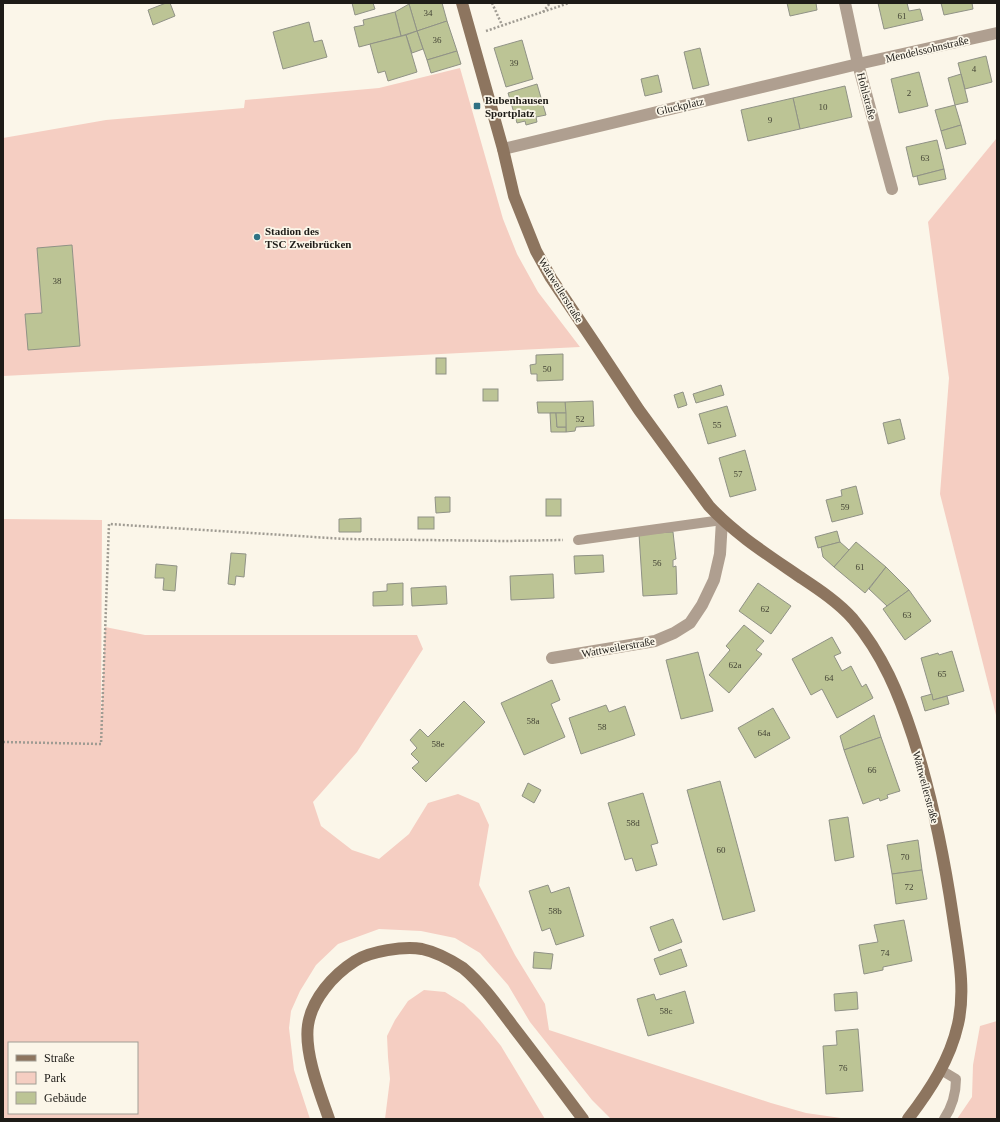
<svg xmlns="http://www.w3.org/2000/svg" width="1000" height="1122" viewBox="0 0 1000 1122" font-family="Georgia,serif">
<rect width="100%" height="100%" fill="#fbf6e9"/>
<g fill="#f5cec2" fill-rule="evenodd">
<path d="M 460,68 L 503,219 L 517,254 L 538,292 L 580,347 L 3,376 L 3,138 L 106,120 L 244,108 L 245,100 L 379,88 Z"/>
<path d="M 996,139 L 997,139 L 997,719 L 940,494 L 949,378 L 928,222 Z"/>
<path d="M 3,519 L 102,520 L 101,725 L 105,627 L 145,635 L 417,635 L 423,649 L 357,752 L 313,802 L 321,826 L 352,850 L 379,859 L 409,834 L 428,803 L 458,794 L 479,803 L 489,825 L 479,885 L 515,955 L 545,1004 L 549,1030 L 771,1103 L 806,1113 L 848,1119 L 611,1119 L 592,1100 L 530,1022 L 508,985 L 480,953 L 455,938 L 421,931 L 379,929 L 338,944 L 316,965 L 300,991 L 291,1011 L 289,1028 L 294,1070 L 310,1119 L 3,1119 ZM 9,1043 L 137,1043 L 137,1113 L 9,1113 Z"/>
<path d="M 424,990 L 445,992 L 464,1004 L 480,1020 L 501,1046 L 545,1119 L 385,1119 L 390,1079 L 388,1057 L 387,1036 L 395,1020 L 408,1001 Z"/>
<path d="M 997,1021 L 997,1119 L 957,1119 L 972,1097 L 973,1065 L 980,1026 Z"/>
</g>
<g fill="#bcc495" stroke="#909286">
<path d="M 166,3 L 170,3 L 175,16 L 153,25 L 148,10 Z"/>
<path d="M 352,3 L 373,3 L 375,9 L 355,15 Z"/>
<path d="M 412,3 L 442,3 L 447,21 L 417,31 L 409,4 Z"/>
<path d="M 787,3 L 816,3 L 817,10 L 790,16 Z"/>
<path d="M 878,3 L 907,3 L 909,11 L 920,9 L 923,20 L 884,29 Z"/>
<path d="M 941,3 L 972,3 L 973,9 L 944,15 Z"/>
<path d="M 409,4 L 417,31 L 401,36 L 395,12 Z"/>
<path d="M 395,12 L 401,36 L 359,47 L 354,27 L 364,25 L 363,20 Z"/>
<path d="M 447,21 L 457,51 L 427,60 L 417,31 Z"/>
<path d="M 309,22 L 314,42 L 322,40 L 327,57 L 283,69 L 273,32 Z"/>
<path d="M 417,31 L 423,49 L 412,53 L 406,35 Z"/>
<path d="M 406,35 L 417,72 L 388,81 L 385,71 L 378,73 L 370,44 Z"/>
<path d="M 522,40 L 533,79 L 506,87 L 494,48 Z"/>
<path d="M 700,48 L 709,85 L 693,89 L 684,52 Z"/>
<path d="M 457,51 L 461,64 L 431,73 L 427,60 Z"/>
<path d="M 986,56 L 992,82 L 965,89 L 958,63 Z"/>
<path d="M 919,72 L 928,106 L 899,113 L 891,79 Z"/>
<path d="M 961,74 L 968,102 L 955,105 L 948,78 Z"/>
<path d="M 658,75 L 662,92 L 645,96 L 641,79 Z"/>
<path d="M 537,84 L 546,115 L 536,117 L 537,122 L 526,125 L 525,121 L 517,123 L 508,93 Z"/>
<path d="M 845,86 L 852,117 L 800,129 L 793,98 Z"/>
<path d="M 793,98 L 800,129 L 748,141 L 741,110 Z"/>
<path d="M 955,105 L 961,125 L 941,131 L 935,110 Z"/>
<path d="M 961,125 L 966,144 L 946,149 L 941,131 Z"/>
<path d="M 937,140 L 944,169 L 913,177 L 906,147 Z"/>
<path d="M 944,169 L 946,179 L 919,185 L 917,176 Z"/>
<path d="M 72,245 L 80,346 L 28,350 L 25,314 L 42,313 L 37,248 Z"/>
<path d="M 563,354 L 563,380 L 537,381 L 537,374 L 531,374 L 530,365 L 536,364 L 536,355 Z"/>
<rect x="436" y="358" width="10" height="16"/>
<path d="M 721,385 L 724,395 L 696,403 L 693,394 Z"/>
<rect x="483" y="389" width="15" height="12"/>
<path d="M 683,392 L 687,405 L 678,408 L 674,395 Z"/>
<path d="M 593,401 L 594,426 L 576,427 L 575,431 L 566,432 L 565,402 Z"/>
<path d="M 537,402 L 565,402 L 566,413 L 538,413 Z"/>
<path d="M 727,406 L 736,436 L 708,444 L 699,414 Z"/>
<path d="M 550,413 L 556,413 L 557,427 L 566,427 L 566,432 L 551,432 Z"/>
<path d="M 556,413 L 566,413 L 566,427 L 557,427 Z"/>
<path d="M 900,419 L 905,439 L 888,444 L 883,423 Z"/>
<path d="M 745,450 L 756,490 L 730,497 L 719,458 Z"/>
<path d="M 856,486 L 863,514 L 832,522 L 826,500 L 842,496 L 841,490 Z"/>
<path d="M 435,497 L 450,497 L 450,512 L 436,513 Z"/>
<rect x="546" y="499" width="15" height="17"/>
<rect x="418" y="517" width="16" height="12"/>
<path d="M 361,518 L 361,532 L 339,532 L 339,519 Z"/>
<path d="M 837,531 L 840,542 L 818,548 L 815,537 Z"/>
<path d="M 673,532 L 676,559 L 673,560 L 673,567 L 676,566 L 677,594 L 643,596 L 639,534 Z"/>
<path d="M 840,542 L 849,550 L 834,567 L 823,557 L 821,547 Z"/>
<path d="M 856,542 L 886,567 L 865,593 L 834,567 Z"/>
<path d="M 231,553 L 246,554 L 244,577 L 236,576 L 235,585 L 228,584 Z"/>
<path d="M 603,555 L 604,572 L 575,574 L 574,556 Z"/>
<path d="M 156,564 L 177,566 L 175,591 L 163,590 L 164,578 L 155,578 Z"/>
<path d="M 886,567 L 909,590 L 887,606 L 869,589 Z"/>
<path d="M 553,574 L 554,598 L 511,600 L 510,576 Z"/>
<path d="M 403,583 L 403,605 L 373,606 L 373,592 L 387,591 L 387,584 Z"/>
<path d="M 758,583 L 791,606 L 771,634 L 739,611 Z"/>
<path d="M 446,586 L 447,604 L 412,606 L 411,588 Z"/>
<path d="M 909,590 L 931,621 L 905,640 L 883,609 Z"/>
<path d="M 744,625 L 764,641 L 756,650 L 762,654 L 729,693 L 709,675 L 730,650 L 726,646 Z"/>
<path d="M 832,637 L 841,653 L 834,656 L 842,671 L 851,666 L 862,687 L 866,684 L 873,698 L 837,718 L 822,689 L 811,695 L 792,659 Z"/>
<path d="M 952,651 L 964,691 L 933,700 L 921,658 L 938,653 L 939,655 Z"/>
<path d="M 698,652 L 713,711 L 681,719 L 666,660 Z"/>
<path d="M 552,680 L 560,700 L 551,704 L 565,737 L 524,755 L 501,703 Z"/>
<path d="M 932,694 L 933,700 L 947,696 L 949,704 L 925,711 L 921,697 Z"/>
<path d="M 464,701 L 485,722 L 426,782 L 412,768 L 419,762 L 411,754 L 417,748 L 410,740 L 420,729 L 428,737 Z"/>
<path d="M 606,705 L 609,712 L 625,706 L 635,735 L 581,754 L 569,718 Z"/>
<path d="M 773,708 L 790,738 L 755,758 L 738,728 Z"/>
<path d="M 874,715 L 881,737 L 844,750 L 840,736 Z"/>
<path d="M 881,737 L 900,791 L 887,795 L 888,798 L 880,801 L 879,798 L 863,804 L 844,750 Z"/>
<path d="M 720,781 L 755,911 L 723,920 L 687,790 Z"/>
<path d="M 528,783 L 541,790 L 534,803 L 522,796 Z"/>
<path d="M 643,793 L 658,843 L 651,845 L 657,865 L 636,871 L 632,858 L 625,860 L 608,803 Z"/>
<path d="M 848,817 L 854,857 L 835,861 L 829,820 Z"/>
<path d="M 918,840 L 922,870 L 892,874 L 887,845 Z"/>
<path d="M 922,870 L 927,899 L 896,904 L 892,874 Z"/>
<path d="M 548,885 L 551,893 L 569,887 L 584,936 L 556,945 L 550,928 L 542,931 L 529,891 Z"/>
<path d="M 673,919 L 682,942 L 659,951 L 650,927 Z"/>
<path d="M 904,920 L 912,961 L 883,967 L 883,970 L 864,974 L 859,945 L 878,942 L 874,925 Z"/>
<path d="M 681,949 L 687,966 L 660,975 L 654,959 Z"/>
<path d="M 534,952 L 553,954 L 551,969 L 533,968 Z"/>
<path d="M 685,991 L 694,1023 L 648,1036 L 637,999 L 654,994 L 656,1000 Z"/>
<path d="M 857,992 L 858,1009 L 835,1011 L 834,994 Z"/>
<path d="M 858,1029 L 863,1091 L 826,1094 L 823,1046 L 837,1045 L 836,1031 Z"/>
</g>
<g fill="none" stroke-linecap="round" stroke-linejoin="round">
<g stroke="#9f9b92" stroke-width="2.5" stroke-dasharray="2 2" stroke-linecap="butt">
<path d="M 492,3 L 502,25"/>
<path d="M 543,12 L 550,3"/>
<path d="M 486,31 L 569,3"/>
<path d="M 3,742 L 101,744 L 109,524 L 346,539 L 506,541 L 563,540"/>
</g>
<g stroke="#af9f90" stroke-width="10">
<path d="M 578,540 L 722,520"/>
<path d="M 941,1070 L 956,1079 C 956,1093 952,1107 944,1119"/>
</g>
<g stroke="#af9f90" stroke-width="12">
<path d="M 845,3 L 858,64 L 892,189"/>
<path d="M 503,149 L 858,64 L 997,33"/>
<path d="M 552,658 L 655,641 L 674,633 L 690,623 L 702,605 L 714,580 L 720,554 L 722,520"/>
</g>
<g stroke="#8d755f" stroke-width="12">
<path d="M 462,3 L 503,149 L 514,196 L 536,251 L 551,278 L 596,345 L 639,410 L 709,506 C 735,534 768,555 800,577 C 818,589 838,602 853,619 C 883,655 899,694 913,737 C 932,796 944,856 953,917 C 958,952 966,989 958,1024 C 950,1060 930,1090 908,1119"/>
<path d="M 329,1119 C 320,1093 304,1053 308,1025 C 312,999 333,975 355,961 C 370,951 404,946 422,949 C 436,952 451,960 463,968 C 482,984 497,1005 512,1025 C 536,1056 560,1088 583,1119"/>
</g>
</g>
<g fill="#307284" stroke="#fbf6e9" stroke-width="1.5">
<rect x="473" y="102" width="8" height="8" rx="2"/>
<circle cx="257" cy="237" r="4"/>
</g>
<g text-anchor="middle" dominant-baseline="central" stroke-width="3.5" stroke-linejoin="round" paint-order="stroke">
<g font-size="9" fill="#454536">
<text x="428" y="13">34</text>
<text x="902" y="16">61</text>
<text x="437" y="40">36</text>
<text x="514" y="63">39</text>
<text x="974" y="69">4</text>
<text x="909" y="93">2</text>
<text x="823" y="107">10</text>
<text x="770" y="120">9</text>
<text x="925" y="158">63</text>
<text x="57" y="281">38</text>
<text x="547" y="369">50</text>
<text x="580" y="419">52</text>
<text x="717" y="425">55</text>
<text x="738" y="474">57</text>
<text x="845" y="507">59</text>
<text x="657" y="563">56</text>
<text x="860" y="567">61</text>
<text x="765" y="609">62</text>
<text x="907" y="615">63</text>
<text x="735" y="665">62a</text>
<text x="942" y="674">65</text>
<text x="829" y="678">64</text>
<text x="533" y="721">58a</text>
<text x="602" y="727">58</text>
<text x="764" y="733">64a</text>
<text x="438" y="744">58e</text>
<text x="872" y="770">66</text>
<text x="633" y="823">58d</text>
<text x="721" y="850">60</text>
<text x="905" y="857">70</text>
<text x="909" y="887">72</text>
<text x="555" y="911">58b</text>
<text x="885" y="953">74</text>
<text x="666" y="1011">58c</text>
<text x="843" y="1068">76</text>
</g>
<g font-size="11" fill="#1d1b17" stroke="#fbf6e9">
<text transform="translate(927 49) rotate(-13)">Mendelssohnstraße</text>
<text transform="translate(867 96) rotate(75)">Hohlstraße</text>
<text transform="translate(680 106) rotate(-13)">Gluckplatz</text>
<text transform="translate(561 290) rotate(58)">Wattweilerstraße</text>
<text transform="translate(618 647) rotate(-10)">Wattweilerstraße</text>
<text transform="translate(926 787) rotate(75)">Wattweilerstraße</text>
</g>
<g font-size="11" font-weight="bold" fill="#1d1b17" stroke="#fbf6e9" text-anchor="start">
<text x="485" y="100">Bubenhausen<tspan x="485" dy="13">Sportplatz</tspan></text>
<text x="265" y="231">Stadion des<tspan x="265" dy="13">TSC Zweibrücken</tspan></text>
</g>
</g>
<rect width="1000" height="1122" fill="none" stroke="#1d1b17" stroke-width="8"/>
<rect x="8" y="1042" width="130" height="72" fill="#fbf6e9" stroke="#a29e95"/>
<rect x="16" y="1055" width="20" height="6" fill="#8d755f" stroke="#a29e95"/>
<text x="44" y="1062" font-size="12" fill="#1d1b17">Straße</text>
<rect x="16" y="1072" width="20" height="12" fill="#f5cec2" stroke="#a29e95"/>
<text x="44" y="1082" font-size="12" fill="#1d1b17">Park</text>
<rect x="16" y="1092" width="20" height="12" fill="#bcc495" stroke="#a29e95"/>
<text x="44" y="1102" font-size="12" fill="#1d1b17">Gebäude</text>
</svg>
